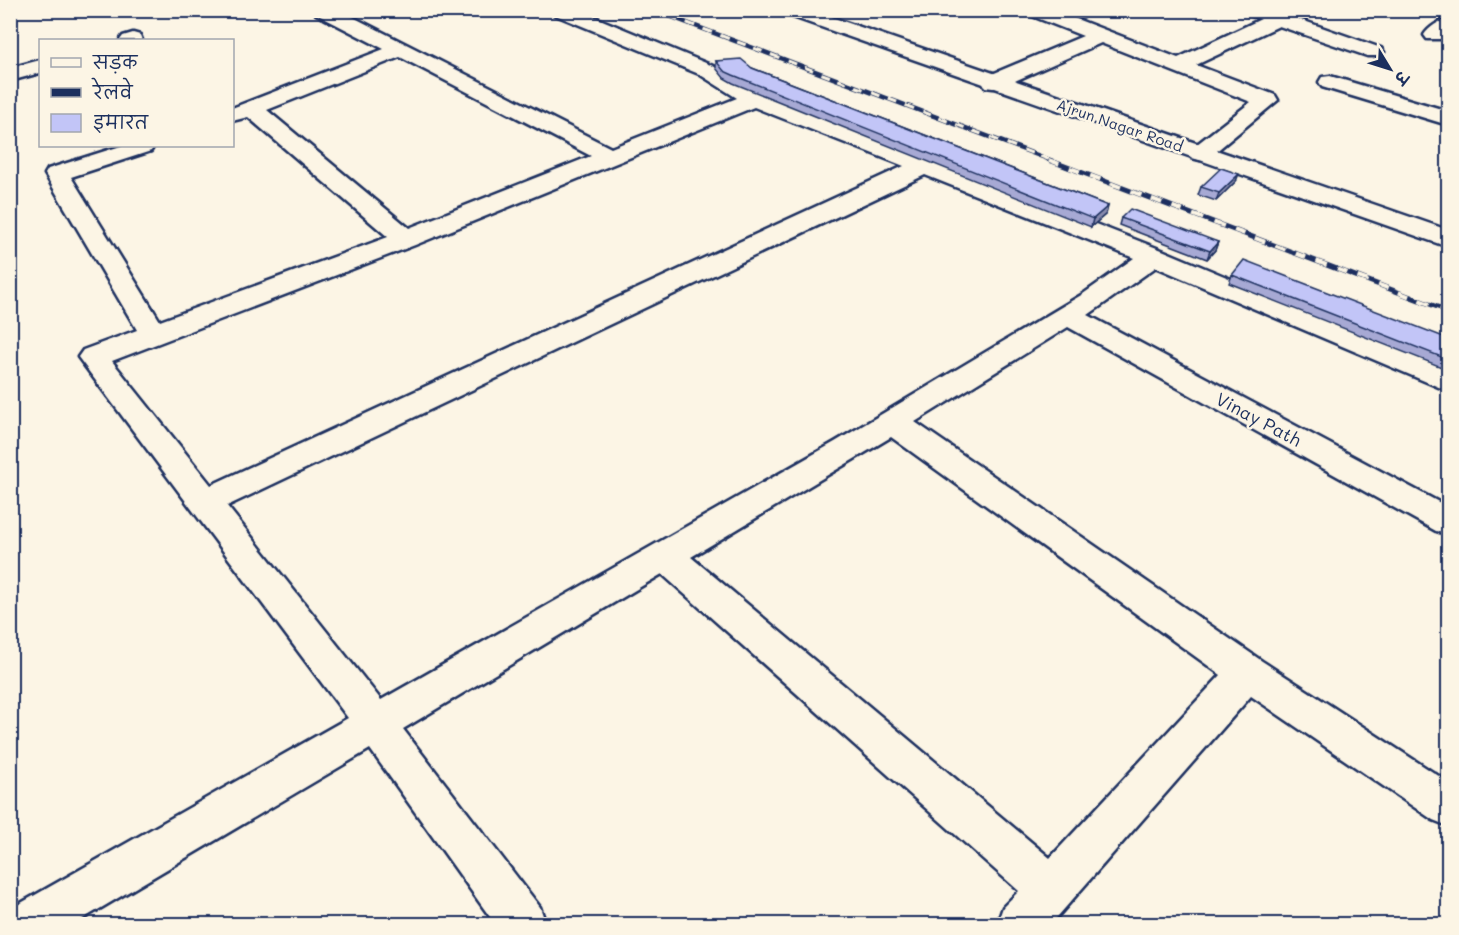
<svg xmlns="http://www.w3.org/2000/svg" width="1459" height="935" viewBox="0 0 1459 935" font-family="Mali,'Playpen Sans Deva',sans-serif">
<rect width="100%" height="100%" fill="#fcf5e5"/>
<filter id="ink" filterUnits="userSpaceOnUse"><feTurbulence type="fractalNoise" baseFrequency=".0167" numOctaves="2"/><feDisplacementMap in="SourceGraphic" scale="12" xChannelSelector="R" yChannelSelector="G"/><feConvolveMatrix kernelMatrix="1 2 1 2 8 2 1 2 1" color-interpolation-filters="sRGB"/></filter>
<g filter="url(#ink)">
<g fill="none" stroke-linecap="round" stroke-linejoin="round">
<g stroke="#1b2f5e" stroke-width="5">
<g id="street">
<path d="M 314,10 L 339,10 L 611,148 L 737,98 L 699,74 L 553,14 L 551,10 L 578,10 L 713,66 L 762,94 L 1162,250 L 1448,370 L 1448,391 L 1156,267 L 1088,315 L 1448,507 L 1448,535 L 1436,531 L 1068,327 L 915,422 L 1262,661 L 1448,782 L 1448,826 L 1433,820 L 1251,696 L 1051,924 L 997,924 L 1003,907 L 1019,891 L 662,574 L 403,729 L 540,907 L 546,924 L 495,924 L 370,749 L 74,924 L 10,924 L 14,907 L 348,718 L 78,357 L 83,350 L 137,330 L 45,174 L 48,169 L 121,146 L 154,146 L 151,151 L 71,177 L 160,321 L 388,237 L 248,117 L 232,121 L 232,108 L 384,49 L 316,14 ZM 400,57 L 591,156 L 409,228 L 267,110 ZM 754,107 L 904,166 L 211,485 L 112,361 L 415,245 ZM 925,175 L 1134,258 L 1083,294 L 835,442 L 381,700 L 227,506 ZM 891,437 L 1221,675 L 1050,858 L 691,557 Z"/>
<path d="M 1025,10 L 1053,10 L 1178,58 L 1261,19 L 1246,14 L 1244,10 L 1273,10 L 1381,48 L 1384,52 L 1381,56 L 1367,56 L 1279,26 L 1196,65 L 1275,95 L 1278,100 L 1208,158 L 1200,160 L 1192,158 L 1188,153 L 1192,148 L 1251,102 L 1101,43 L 1001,87 L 993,88 L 985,87 L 982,82 L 985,77 L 1083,36 L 1027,14 Z"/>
<path d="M 1448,19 L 1448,34 L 1441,39 L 1427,39 L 1424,35 C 1429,27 1439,21 1448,19 Z"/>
<path d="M 133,33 L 140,35 L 142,40 L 120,40 L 123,36 Z"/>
<path d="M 40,60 L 40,73 L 10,81 L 10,68 Z"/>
<path d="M 1330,76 L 1448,111 L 1448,125 L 1322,87 L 1319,82 L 1322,77 Z"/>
</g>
</g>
<g stroke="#1b2f5e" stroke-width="5">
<path id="secondary" d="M 782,10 L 811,10 L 1448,230 L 1448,247 L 784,14 Z"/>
</g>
<use href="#street" fill="#fcf5e5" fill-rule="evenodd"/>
<use href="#secondary" fill="#fcf5e5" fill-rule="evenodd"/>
<g stroke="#1b2f5e" stroke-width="4.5">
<path id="rail-far1" d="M 653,10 L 1053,161"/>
</g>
<g stroke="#1b2f5e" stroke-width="5">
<path id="rail" d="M 1049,160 L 1448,311"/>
</g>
<use href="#rail-far1" stroke="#fcf5e5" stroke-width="3" stroke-dasharray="9" stroke-linecap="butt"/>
<use href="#rail" stroke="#fcf5e5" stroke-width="4" stroke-dasharray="11" stroke-linecap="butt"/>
</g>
<g fill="#a7a9d4" stroke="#1b2f5e" stroke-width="1.5">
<path d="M 706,10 L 735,10 L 735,13 L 709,13 Z"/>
<path d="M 716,61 L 752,68 L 1108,206 L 1106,214 L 1091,227 L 733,83 L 724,78 L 716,68 Z"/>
<path d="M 1236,181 L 1216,201 L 1198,195 L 1201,187 Z"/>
<path d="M 1121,218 L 1218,242 L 1215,250 L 1207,259 L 1119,225 Z"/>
<path d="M 1232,275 L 1449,339 L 1449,370 L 1229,283 Z"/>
</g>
<g fill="#888aad" stroke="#1b2f5e" stroke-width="1.5">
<path d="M 1239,174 L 1236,181 L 1216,201 L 1219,193 Z"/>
<path d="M 1108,206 L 1106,214 L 1091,227 L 1093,219 Z"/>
<path d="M 1218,242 L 1215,250 L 1207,259 L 1210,251 Z"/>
</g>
<g fill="#c2c5f7" stroke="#1b2f5e" stroke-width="1.5">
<path d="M 741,59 L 752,68 L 1108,206 L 1093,219 L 733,75 L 724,71 L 716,61 Z"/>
<path d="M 1221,168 L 1239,174 L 1219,193 L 1201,187 Z"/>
<path d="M 1130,209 L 1218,242 L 1210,251 L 1121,218 Z"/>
<path d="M 1244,260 L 1449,339 L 1449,360 L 1232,275 Z"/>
</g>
</g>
<g text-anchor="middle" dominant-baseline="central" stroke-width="5" stroke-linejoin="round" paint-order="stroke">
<g font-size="15" fill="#1b2f5e" stroke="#fcf5e5">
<text transform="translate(1120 125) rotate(19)">Ajrun Nagar Road</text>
</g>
<g font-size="18" fill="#1b2f5e" stroke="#fcf5e5">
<text transform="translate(1259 419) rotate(28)">Vinay Path</text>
</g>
</g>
<rect width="1459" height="935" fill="none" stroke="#fcf5e5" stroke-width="36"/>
<rect x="18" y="18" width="1423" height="899" fill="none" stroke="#1b2f5e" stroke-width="2" filter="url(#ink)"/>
<rect x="39" y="39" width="195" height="108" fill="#fcf5e5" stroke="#a2a6af" stroke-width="1.5"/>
<rect x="51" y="58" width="30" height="9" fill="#fcf5e5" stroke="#a2a6af" stroke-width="1.5"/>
<text x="93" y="69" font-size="18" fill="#1b2f5e">सड़क</text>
<rect x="51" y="88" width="30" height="9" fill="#1b2f5e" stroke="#a2a6af" stroke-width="1.5"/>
<text x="93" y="99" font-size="18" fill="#1b2f5e">रेलवे</text>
<rect x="51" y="114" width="30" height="18" fill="#c2c5f7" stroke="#a2a6af" stroke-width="1.5"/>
<text x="93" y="129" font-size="18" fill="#1b2f5e">इमारत</text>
<g transform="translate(1390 69) rotate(128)" stroke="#fcf5e5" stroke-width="4.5" paint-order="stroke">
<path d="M0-4.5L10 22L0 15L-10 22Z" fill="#1b2f5e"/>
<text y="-9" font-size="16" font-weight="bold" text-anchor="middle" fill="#1b2f5e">उ</text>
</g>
</svg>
